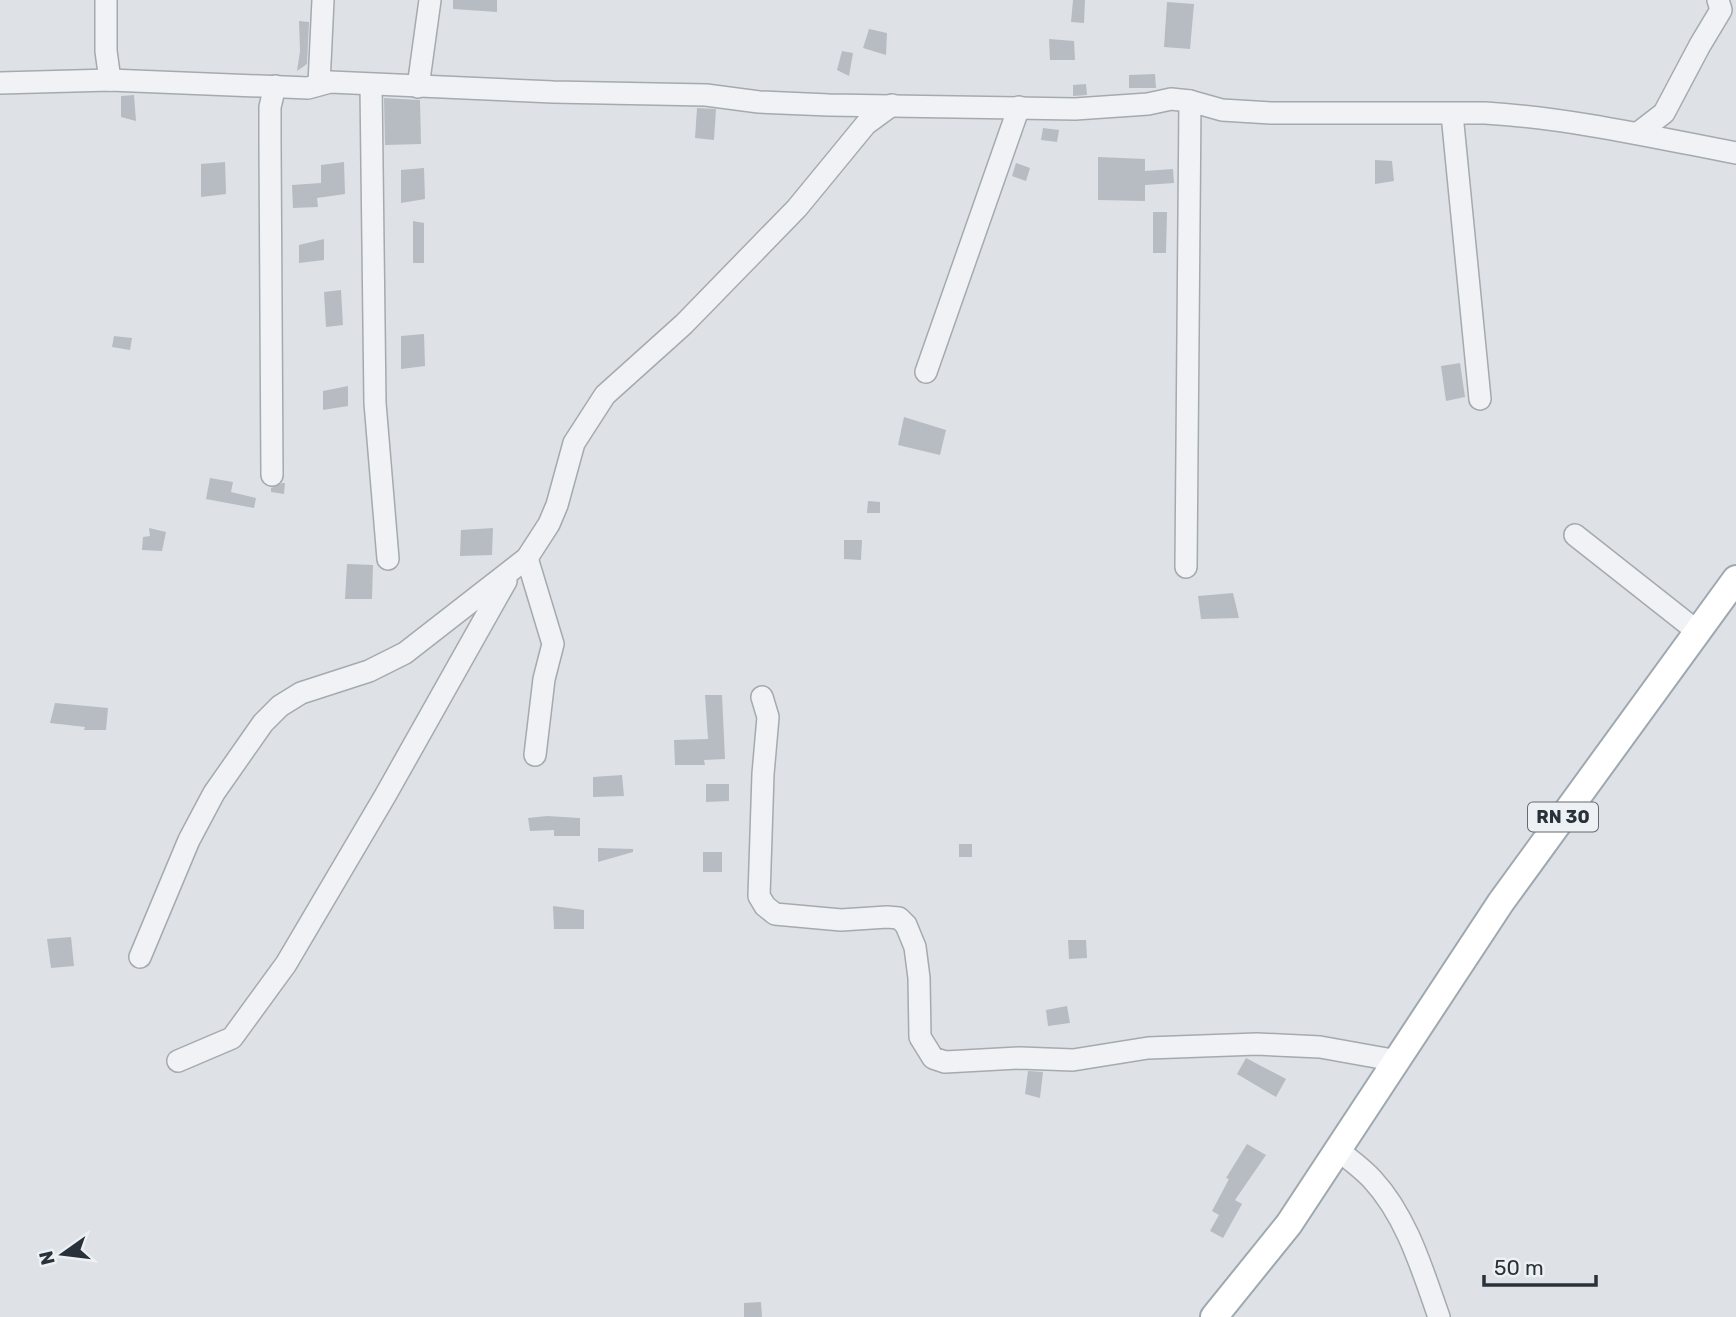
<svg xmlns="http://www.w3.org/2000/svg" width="1736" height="1317" viewBox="0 0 1736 1317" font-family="Rubik,sans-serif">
<rect width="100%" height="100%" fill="#dee2e6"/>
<g fill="#b6bcc2">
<path d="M 453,0 L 497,0 L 497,12 L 453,9 Z"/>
<path d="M 1073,0 L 1085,0 L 1084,23 L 1071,22 Z"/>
<path d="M 1167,2 L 1194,4 L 1190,49 L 1164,47 Z"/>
<path d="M 299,21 L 309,22 L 307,64 L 297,71 L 300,51 Z"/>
<path d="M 869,29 L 887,33 L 886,55 L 863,48 Z"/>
<path d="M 1049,39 L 1074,41 L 1075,60 L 1050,60 Z"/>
<path d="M 842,51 L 853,53 L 849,76 L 837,70 Z"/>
<path d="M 1155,74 L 1156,88 L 1129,88 L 1129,75 Z"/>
<path d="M 1086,84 L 1087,95 L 1073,96 L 1073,85 Z"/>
<path d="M 134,95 L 136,121 L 121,117 L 121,96 Z"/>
<path d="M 384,98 L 420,100 L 421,144 L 385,145 Z"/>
<path d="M 697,108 L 716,109 L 714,140 L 695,138 Z"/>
<path d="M 1043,128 L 1059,130 L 1057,142 L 1041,140 Z"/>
<path d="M 1098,157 L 1145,159 L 1145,171 L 1173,169 L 1174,183 L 1145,185 L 1145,201 L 1098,200 Z"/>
<path d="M 1375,160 L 1392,161 L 1394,181 L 1375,184 Z"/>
<path d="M 225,162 L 226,194 L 201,197 L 201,164 Z"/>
<path d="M 344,162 L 345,194 L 317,198 L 318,207 L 293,208 L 292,185 L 321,183 L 321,165 Z"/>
<path d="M 1016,163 L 1030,168 L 1026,181 L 1012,176 Z"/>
<path d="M 424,168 L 425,199 L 401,203 L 401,170 Z"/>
<path d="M 1153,212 L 1167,212 L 1166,253 L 1153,253 Z"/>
<path d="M 413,221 L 424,223 L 424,263 L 413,263 Z"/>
<path d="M 324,239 L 324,260 L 299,263 L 299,245 Z"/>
<path d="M 341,290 L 343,325 L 326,327 L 324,292 Z"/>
<path d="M 424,334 L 425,366 L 401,369 L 401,336 Z"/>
<path d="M 114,336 L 132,338 L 130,350 L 112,347 Z"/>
<path d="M 1460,363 L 1465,397 L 1446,401 L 1441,366 Z"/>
<path d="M 348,386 L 348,406 L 323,410 L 323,391 Z"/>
<path d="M 904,417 L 946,430 L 940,455 L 898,445 Z"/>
<path d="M 210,478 L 233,482 L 231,492 L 256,498 L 254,508 L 206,499 Z"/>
<path d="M 282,483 L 285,483 L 284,494 L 271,492 L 271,488 Z"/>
<path d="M 868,501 L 880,502 L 880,513 L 867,513 Z"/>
<path d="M 149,528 L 166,532 L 162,551 L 142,550 L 143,537 L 150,536 Z"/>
<path d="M 493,528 L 492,555 L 460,556 L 461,530 Z"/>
<path d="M 844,540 L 862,540 L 861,560 L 844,559 Z"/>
<path d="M 347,564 L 373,565 L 372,599 L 345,599 Z"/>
<path d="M 1233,593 L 1239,618 L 1201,619 L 1198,596 Z"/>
<path d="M 705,695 L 722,695 L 725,759 L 704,760 L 705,765 L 675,765 L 674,740 L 708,739 Z"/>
<path d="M 55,703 L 108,708 L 106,730 L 84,730 L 85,727 L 50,723 Z"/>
<path d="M 622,775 L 624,796 L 593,797 L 593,777 Z"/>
<path d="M 706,784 L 729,784 L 729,801 L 706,802 Z"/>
<path d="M 547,816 L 580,818 L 580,836 L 554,836 L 554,830 L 530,831 L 528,818 Z"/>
<rect x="959" y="844" width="13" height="13"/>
<path d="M 598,848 L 633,849 L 633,852 L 598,862 Z"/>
<rect x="703" y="852" width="19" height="20"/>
<path d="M 553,906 L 584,910 L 584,929 L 554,929 Z"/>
<path d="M 71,937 L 74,966 L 51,968 L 47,939 Z"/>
<path d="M 1068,940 L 1086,940 L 1087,958 L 1069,959 Z"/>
<path d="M 1067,1006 L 1070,1023 L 1048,1026 L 1046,1010 Z"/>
<path d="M 1246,1058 L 1286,1079 L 1276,1097 L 1237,1074 Z"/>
<path d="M 1028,1071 L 1043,1072 L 1040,1098 L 1025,1094 Z"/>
<path d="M 1247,1144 L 1266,1155 L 1235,1200 L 1242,1204 L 1223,1238 L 1210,1231 L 1219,1215 L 1212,1211 L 1229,1179 L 1226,1178 Z"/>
<path d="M 761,1302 L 762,1317 L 744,1317 L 744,1303 Z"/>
</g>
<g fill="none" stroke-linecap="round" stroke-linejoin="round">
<g stroke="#a4aaaf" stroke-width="24">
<g id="minor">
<path d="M 106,0 L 106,51 L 110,80"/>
<path d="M 0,83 L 110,80 L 308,88 L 330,82 L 553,92 L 706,95 L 759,102 L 829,105 L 1075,109 L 1148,104 L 1171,99 L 1190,101 L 1222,110 L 1271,113 L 1485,113 C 1569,118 1653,137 1736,153"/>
<path d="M 319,84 L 323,0"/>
<path d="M 371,85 L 375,403 L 388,559"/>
<path d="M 418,87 L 430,0"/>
<path d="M 1452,114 L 1480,399"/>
<path d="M 1638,133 L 1664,113 L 1700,45 L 1721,10 L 1718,0"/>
<path d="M 926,372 L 1019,107"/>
<path d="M 272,475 L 270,145 L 270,107 L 275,86"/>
<path d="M 1575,535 L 1698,632"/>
<path d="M 527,558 L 553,644 L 544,679 L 535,755"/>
<path d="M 1186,567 L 1190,101"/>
<path d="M 762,697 L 768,717 L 763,774 L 759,896 L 765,906 L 775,914 L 841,920 L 887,917 L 899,918 L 906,925 L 915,947 L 919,978 L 920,1037 L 933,1058 L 945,1062 L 1020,1058 L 1073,1060 L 1148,1048 L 1257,1044 L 1320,1047 L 1398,1061"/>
<path d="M 140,957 L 189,840 L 214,793 L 263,723 L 280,706 L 301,693 L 369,671 L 405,653 L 527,558 L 549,524 L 557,505 L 574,443 L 605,395 L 684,324 L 797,208 L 866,124 L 892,105"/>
<path d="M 178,1061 L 232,1038 L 286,964 L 385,796 L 506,581"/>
<path d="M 1338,1150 C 1349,1159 1362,1168 1372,1179 C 1407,1217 1422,1269 1439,1317"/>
</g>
</g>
<g stroke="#9ea8b0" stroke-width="30">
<path id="major" d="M 1214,1317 L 1289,1224 L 1501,902 L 1736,579"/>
</g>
<use href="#minor" stroke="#f0f2f5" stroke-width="21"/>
<use href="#major" stroke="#fff" stroke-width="26"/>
</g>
<g text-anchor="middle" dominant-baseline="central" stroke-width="6" stroke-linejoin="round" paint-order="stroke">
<rect fill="#edf1f4" stroke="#646b72" stroke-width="2" x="1528" y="802.5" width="70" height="29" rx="5"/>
<g font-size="18" font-weight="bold" fill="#29323b">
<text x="1563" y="817">RN 30</text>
</g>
</g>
<g transform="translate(63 1254) rotate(256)" stroke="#edf1f4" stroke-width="5" paint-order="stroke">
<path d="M0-5L12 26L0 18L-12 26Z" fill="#29323b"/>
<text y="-10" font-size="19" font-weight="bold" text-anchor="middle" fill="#29323b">N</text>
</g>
<path d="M1484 1275v10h112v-10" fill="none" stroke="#29323b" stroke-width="3.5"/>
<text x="1494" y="1275" font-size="21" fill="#29323b" stroke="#edf1f4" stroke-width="5" paint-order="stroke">50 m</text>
</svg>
